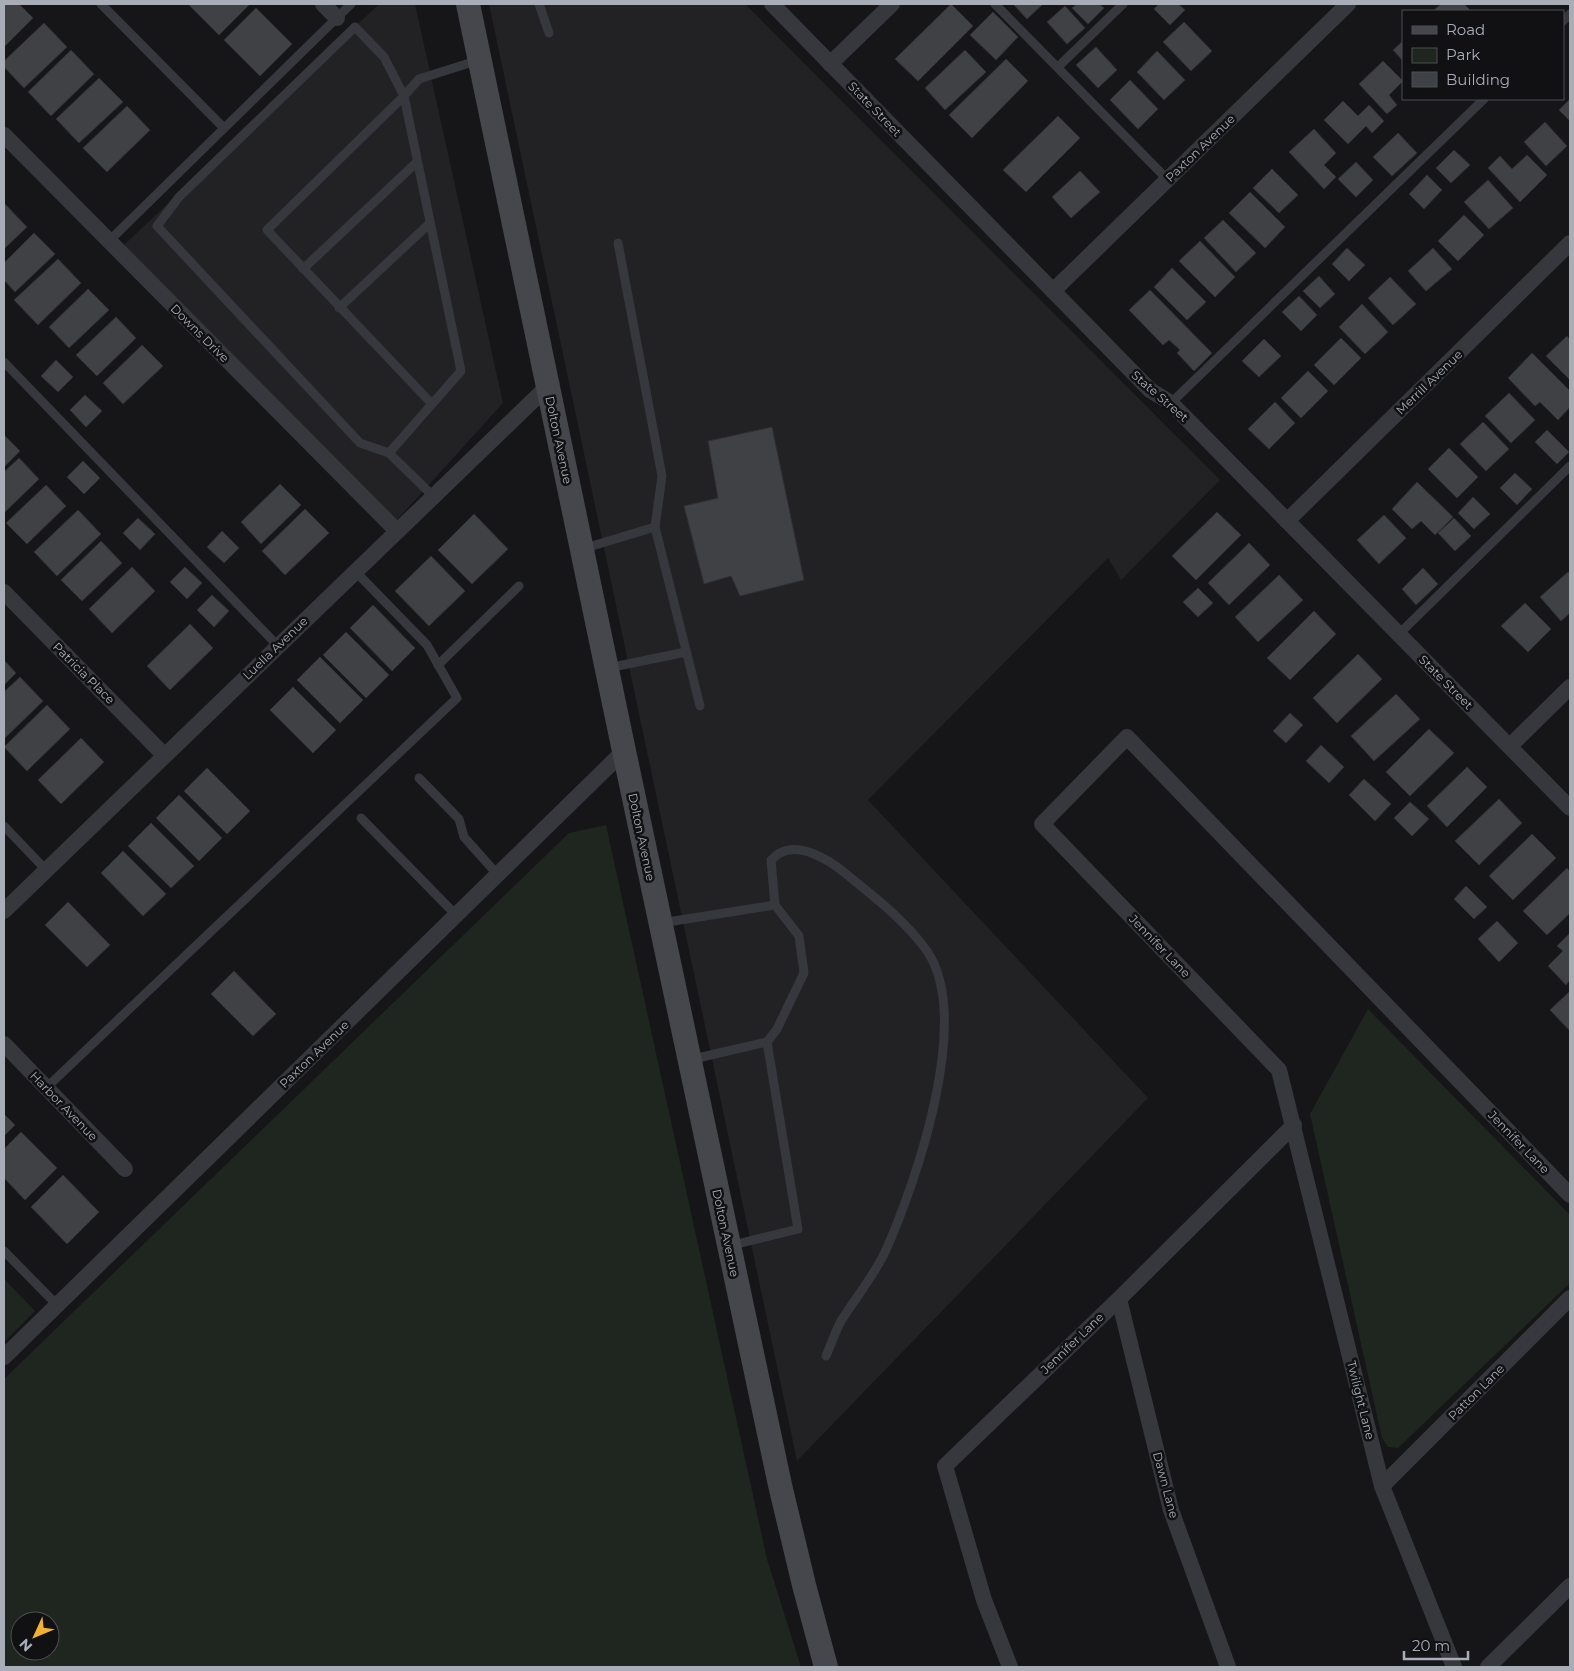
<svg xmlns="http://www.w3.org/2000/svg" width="1574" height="1671" viewBox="0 0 1574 1671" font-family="Montserrat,sans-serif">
<rect width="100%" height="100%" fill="#161618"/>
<g fill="#222225">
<path d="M 379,4 L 415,4 L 503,403 L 397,520 L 124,245 Z"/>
<path d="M 489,4 L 745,4 L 1220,480 L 1121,580 L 1108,558 L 868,800 L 1148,1098 L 797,1461 Z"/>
</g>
<g fill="#1e261f" fill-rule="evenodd">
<path d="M 606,825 L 767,1559 L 801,1667 L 4,1667 L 4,1379 L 569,833 ZM 20,1621 L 50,1621 L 50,1651 L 20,1651 Z"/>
<path d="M 1368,1009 L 1570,1215 L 1570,1283 L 1398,1448 L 1388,1447 L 1382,1438 L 1310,1114 Z"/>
<path d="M 4,1279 L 35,1311 L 4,1342 Z"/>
</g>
<g fill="#404145" stroke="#303034">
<path d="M 6,4 L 19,4 L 33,18 L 4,47 L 4,6 Z"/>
<path d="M 188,4 L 250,4 L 219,35 Z"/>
<path d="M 951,4 L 973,26 L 918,81 L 895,59 Z"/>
<path d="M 1013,4 L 1043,4 L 1027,19 Z"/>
<path d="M 1077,4 L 1099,4 L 1104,8 L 1088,24 L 1072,8 Z"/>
<path d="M 1159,4 L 1178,4 L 1185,10 L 1170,25 L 1154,9 Z"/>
<path d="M 1441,4 L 1464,4 L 1471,11 L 1433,11 Z"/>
<path d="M 1065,6 L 1085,28 L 1067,44 L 1047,22 Z"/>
<path d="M 256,8 L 292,44 L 260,76 L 224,40 Z"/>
<path d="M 993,12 L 1018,37 L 996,60 L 970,35 Z"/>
<path d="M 1184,22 L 1212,51 L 1191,71 L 1163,42 Z"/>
<path d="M 44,23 L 67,47 L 24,88 L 4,67 L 4,61 Z"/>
<path d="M 1403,41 L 1403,61 L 1393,50 Z"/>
<path d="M 1096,47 L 1117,70 L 1098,88 L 1076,65 Z"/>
<path d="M 71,50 L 94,74 L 51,116 L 28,92 Z"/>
<path d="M 965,50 L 986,72 L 945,110 L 925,88 Z"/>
<path d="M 1157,51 L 1185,80 L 1164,100 L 1137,72 Z"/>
<path d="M 1006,59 L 1028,81 L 972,138 L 949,115 Z"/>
<path d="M 1383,61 L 1403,81 L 1389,95 L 1397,105 L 1387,114 L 1359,84 Z"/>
<path d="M 99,78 L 123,102 L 79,143 L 56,119 Z"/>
<path d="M 1130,80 L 1158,109 L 1138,129 L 1110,100 Z"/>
<path d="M 1570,99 L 1570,121 L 1559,110 Z"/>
<path d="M 1343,101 L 1358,116 L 1369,105 L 1384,121 L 1372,133 L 1366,126 L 1348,144 L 1324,120 Z"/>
<path d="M 127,106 L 150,130 L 107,172 L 83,148 Z"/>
<path d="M 1058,116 L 1080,138 L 1026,192 L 1003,170 Z"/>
<path d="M 1545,122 L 1567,146 L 1546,166 L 1524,142 Z"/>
<path d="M 1314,129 L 1336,153 L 1324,165 L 1336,177 L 1324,189 L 1289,152 Z"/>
<path d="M 1398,133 L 1417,153 L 1392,176 L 1373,157 Z"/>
<path d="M 1454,150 L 1470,165 L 1451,183 L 1436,168 Z"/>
<path d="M 1527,155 L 1547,175 L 1520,202 L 1488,168 L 1500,156 L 1512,169 Z"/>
<path d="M 1356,162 L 1373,180 L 1356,197 L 1338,179 Z"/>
<path d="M 1272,169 L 1298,195 L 1279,213 L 1253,188 Z"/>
<path d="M 1080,171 L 1100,192 L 1071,218 L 1052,197 Z"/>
<path d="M 1427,175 L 1442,190 L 1424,209 L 1409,194 Z"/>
<path d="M 1488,180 L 1513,208 L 1489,229 L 1464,202 Z"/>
<path d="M 1250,192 L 1285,227 L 1265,248 L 1229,213 Z"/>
<path d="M 4,203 L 27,227 L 4,249 Z"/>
<path d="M 1464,215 L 1484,235 L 1458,261 L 1438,241 Z"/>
<path d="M 1223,220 L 1256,253 L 1236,272 L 1204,238 Z"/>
<path d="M 34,233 L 55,254 L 15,292 L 4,280 L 4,263 Z"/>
<path d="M 1200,241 L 1235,277 L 1215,297 L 1179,261 Z"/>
<path d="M 1347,248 L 1365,265 L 1349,281 L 1332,264 Z"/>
<path d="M 1433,248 L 1452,269 L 1426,291 L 1408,271 Z"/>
<path d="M 58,259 L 81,283 L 38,325 L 14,300 Z"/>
<path d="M 1172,268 L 1206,302 L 1187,320 L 1154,287 Z"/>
<path d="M 1319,276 L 1335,294 L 1320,308 L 1303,291 Z"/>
<path d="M 1390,277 L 1416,304 L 1393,325 L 1368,298 Z"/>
<path d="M 88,289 L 109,310 L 69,348 L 49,327 Z"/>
<path d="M 1150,290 L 1212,353 L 1194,371 L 1177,353 L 1180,350 L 1169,340 L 1163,345 L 1129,310 Z"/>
<path d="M 1299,296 L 1317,315 L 1301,331 L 1282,312 Z"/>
<path d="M 1362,304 L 1388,332 L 1365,354 L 1339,327 Z"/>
<path d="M 116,317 L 136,338 L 97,376 L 76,355 Z"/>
<path d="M 1567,336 L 1570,340 L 1570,380 L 1546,356 Z"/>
<path d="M 1341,338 L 1361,358 L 1334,385 L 1314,365 Z"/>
<path d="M 1264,339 L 1281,356 L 1259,377 L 1242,361 Z"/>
<path d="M 142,345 L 163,366 L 123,404 L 103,383 Z"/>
<path d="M 1532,353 L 1570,391 L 1570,407 L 1558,420 L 1540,402 L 1535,406 L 1508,378 Z"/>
<path d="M 56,360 L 73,377 L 58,392 L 41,376 Z"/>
<path d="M 1308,371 L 1328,391 L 1301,418 L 1281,398 Z"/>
<path d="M 1509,393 L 1535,420 L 1511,443 L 1485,416 Z"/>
<path d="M 85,395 L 102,411 L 86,427 L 70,410 Z"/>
<path d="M 1275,402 L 1295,423 L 1269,449 L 1248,429 Z"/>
<path d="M 1483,422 L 1509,449 L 1486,471 L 1460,444 Z"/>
<path d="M 772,427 L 804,580 L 740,596 L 731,576 L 704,584 L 684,506 L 718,498 L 708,441 Z"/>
<path d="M 1547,430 L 1569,452 L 1557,464 L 1535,442 Z"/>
<path d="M 4,435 L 20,451 L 4,467 Z"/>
<path d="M 1449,448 L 1478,477 L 1457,498 L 1428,469 Z"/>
<path d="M 19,458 L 39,479 L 4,513 L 4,472 Z"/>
<path d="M 83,461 L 100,478 L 84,494 L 67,477 Z"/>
<path d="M 1515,473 L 1532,489 L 1517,505 L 1500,488 Z"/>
<path d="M 1417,482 L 1453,517 L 1435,535 L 1421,521 L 1412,529 L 1392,509 Z"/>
<path d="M 280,484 L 301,505 L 261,544 L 241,522 Z"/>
<path d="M 46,485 L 66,506 L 27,544 L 6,523 Z"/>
<path d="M 1473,497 L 1490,514 L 1474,529 L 1458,513 Z"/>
<path d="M 305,509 L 329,533 L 285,575 L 262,551 Z"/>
<path d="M 78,510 L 101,534 L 57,576 L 34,552 Z"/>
<path d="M 1217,512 L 1241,535 L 1196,580 L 1172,556 Z"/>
<path d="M 474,514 L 508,549 L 472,584 L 438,550 Z"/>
<path d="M 1384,515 L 1406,538 L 1379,564 L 1357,540 Z"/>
<path d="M 138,518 L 155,534 L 140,550 L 123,533 Z"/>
<path d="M 1454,518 L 1471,536 L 1455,551 L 1438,533 Z"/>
<path d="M 222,531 L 239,548 L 224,563 L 207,547 Z"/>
<path d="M 101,541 L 122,563 L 82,601 L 61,580 Z"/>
<path d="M 1249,543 L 1270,565 L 1229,605 L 1208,583 Z"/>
<path d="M 431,556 L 465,591 L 429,626 L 395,591 Z"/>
<path d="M 132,567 L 155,591 L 112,633 L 89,609 Z"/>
<path d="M 185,567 L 202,583 L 187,599 L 170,582 Z"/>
<path d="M 1423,568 L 1438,584 L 1416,605 L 1402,589 Z"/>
<path d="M 1568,572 L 1570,574 L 1570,613 L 1561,621 L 1540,597 Z"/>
<path d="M 1279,575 L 1303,600 L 1258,642 L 1235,617 Z"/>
<path d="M 1198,588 L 1213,603 L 1198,617 L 1183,602 Z"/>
<path d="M 212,595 L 229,611 L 214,627 L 197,610 Z"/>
<path d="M 1525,603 L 1551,629 L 1528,652 L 1501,626 Z"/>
<path d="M 373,605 L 415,648 L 392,671 L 350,628 Z"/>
<path d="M 1314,611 L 1336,634 L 1290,680 L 1267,658 Z"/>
<path d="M 190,624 L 213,648 L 170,690 L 147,666 Z"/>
<path d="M 346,632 L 389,675 L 366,698 L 323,655 Z"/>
<path d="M 1358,654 L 1382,679 L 1337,723 L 1313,698 Z"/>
<path d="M 320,657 L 363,700 L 340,723 L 297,680 Z"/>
<path d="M 4,660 L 16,673 L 4,685 Z"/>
<path d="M 20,677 L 43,701 L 4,739 L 4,692 Z"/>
<path d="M 293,687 L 336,730 L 313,753 L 270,710 Z"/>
<path d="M 1396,694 L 1420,719 L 1374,761 L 1351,736 Z"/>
<path d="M 47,705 L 70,729 L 27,771 L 4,747 Z"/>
<path d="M 1290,713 L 1303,725 L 1286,743 L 1273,731 Z"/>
<path d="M 1429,729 L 1454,753 L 1410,796 L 1386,772 Z"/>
<path d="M 81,738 L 104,762 L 61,804 L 38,780 Z"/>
<path d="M 1321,745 L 1344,767 L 1329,783 L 1306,761 Z"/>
<path d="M 1467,767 L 1487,787 L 1447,827 L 1427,806 Z"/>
<path d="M 207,768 L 250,811 L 227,834 L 184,791 Z"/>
<path d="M 1364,779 L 1391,804 L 1375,821 L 1349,795 Z"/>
<path d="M 179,795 L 222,838 L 199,861 L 156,818 Z"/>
<path d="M 1499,799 L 1522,823 L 1479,865 L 1455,841 Z"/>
<path d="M 1410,802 L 1429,819 L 1412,836 L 1394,818 Z"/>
<path d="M 151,823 L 194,866 L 171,888 L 128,846 Z"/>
<path d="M 1532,834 L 1556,858 L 1513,900 L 1489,876 Z"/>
<path d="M 123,851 L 166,894 L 143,916 L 101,873 Z"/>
<path d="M 1567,868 L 1570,872 L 1570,913 L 1547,935 L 1523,911 Z"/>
<path d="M 1466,886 L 1487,907 L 1474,919 L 1454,899 Z"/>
<path d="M 68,902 L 110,945 L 87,967 L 45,925 Z"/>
<path d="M 1497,921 L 1518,943 L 1499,962 L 1478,939 Z"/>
<path d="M 1570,933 L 1570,980 L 1566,985 L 1548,966 L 1563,951 L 1557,946 Z"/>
<path d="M 234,971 L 276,1014 L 253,1036 L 211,994 Z"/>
<path d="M 1569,992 L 1570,994 L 1570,1031 L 1550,1010 Z"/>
<path d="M 4,1114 L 15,1125 L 4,1136 Z"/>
<path d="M 21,1132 L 57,1168 L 25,1200 L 4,1178 L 4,1149 Z"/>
<path d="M 63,1175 L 99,1212 L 67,1244 L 31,1207 Z"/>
</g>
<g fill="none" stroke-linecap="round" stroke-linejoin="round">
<g stroke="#37383d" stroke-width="9">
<path d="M 101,4 L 224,128"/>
<path d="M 539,4 L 549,33"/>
<path d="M 995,4 L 1168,180"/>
<path d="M 1563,21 L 1570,14"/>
<path d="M 1058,67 L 1123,4"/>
<path d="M 109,241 L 351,4"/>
<path d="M 618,243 L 662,476 L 655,527"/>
<path d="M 303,269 L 417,162"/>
<path d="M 339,308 L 430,223"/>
<path d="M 4,362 L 278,646"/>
<path d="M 1171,403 L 1484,99"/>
<path d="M 389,453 L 360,443 L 157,226 L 179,197 L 355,27 L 384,57 L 404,96 L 267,230 L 432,404"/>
<path d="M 433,496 L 389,453 L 461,371 L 404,96 L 419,79 L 479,60"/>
<path d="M 582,549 L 655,527 L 700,706"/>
<path d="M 1399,634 L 1570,466"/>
<path d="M 438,665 L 519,586"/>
<path d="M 608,668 L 686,652"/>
<path d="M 419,778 L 459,819 L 464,837 L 497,874"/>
<path d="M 361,818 L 456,915"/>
<path d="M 4,826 L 46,870"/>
<path d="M 661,923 L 775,905 L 771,860 C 774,858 777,854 780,853 C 800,842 829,860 845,873 C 874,897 905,920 927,951 C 973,1019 916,1182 886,1250 C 874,1276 856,1297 841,1321 C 835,1332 831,1345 826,1356"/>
<path d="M 767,1042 L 777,1029 L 804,973 L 799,936 L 775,905"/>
<path d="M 689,1060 L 767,1042 L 798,1229 L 729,1246"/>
<path d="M 46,1088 L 457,698 L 427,645 L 355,571"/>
<path d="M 4,1251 L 57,1305"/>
</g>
<g stroke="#37383d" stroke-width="16">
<path d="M 323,4 L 337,18"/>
<path d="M 772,4 L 1150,390 L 1171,403 L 1570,808"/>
<path d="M 830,64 L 892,4"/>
<path d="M 4,135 L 397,531"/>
<path d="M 1053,291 L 1348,4"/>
<path d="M 1287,521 L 1570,243"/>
<path d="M 4,592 L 164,755"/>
<path d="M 1510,746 L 1570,687"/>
<path d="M 4,911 L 548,386"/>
<path d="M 4,1044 L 125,1169"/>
<path d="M 1119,1299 L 1171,1510 L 1228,1667"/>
<path d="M 4,1357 L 624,751"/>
<path d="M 1382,1486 L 1570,1298"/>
<path d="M 1010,1667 L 984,1600 L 945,1466 L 1119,1299 L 1294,1125"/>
<path d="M 1454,1667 L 1382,1486 L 1279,1070 L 1042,824 L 1127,737 L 1570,1195"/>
<path d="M 1488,1667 L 1570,1586"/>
</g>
<path stroke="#45474d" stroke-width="24" d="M 468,4 L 624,751 L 780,1485 L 804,1585 L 826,1667"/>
</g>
<g text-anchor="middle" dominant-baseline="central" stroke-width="5" stroke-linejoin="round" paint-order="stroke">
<g font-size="12" fill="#a8adb8" stroke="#111113">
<text transform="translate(875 109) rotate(46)">State Street</text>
<text transform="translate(1200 148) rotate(-44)">Paxton Avenue</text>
<text transform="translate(200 333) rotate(45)">Downs Drive</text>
<text transform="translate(1429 382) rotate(-44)">Merrill Avenue</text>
<text transform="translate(1160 396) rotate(41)">State Street</text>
<text transform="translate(559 440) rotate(78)">Dolton Avenue</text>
<text transform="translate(275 648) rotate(-44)">Luella Avenue</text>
<text transform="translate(84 673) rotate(45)">Patricia Place</text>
<text transform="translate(1446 682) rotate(45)">State Street</text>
<text transform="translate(642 837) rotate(78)">Dolton Avenue</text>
<text transform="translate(1160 946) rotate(46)">Jennifer Lane</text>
<text transform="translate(314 1054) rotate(-44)">Paxton Avenue</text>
<text transform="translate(64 1106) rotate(46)">Harbor Avenue</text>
<text transform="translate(1519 1142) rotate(46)">Jennifer Lane</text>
<text transform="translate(726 1233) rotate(78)">Dolton Avenue</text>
<text transform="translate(1072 1343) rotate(-44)">Jennifer Lane</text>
<text transform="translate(1476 1392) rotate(-45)">Patton Lane</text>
<text transform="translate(1361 1400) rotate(76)">Twilight Lane</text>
<text transform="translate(1166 1485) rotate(75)">Dawn Lane</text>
</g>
</g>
<rect width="1574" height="1671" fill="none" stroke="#a8adb8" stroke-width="10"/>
<rect x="1402" y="10" width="162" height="90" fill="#111113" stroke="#4d4f55"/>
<rect x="1412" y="26" width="25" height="8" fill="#45474d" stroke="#4d4f55"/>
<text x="1446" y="35" font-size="15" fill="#a8adb8">Road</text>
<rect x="1412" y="48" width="25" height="15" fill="#1e261f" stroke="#4d4f55"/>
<text x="1446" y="60" font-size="15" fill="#a8adb8">Park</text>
<rect x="1412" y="72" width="25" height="15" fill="#404145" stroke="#4d4f55"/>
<text x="1446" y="85" font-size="15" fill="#a8adb8">Building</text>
<g transform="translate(35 1636) rotate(226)"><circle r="24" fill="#111113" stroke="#4d4f55"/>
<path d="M0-4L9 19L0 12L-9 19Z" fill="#f2b134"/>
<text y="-8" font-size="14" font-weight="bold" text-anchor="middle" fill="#a8adb8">N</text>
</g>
<path d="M1404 1651v8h64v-8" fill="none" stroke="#a8adb8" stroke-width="2.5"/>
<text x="1412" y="1651" font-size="15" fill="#a8adb8" stroke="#111113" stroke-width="4" paint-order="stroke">20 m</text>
</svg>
